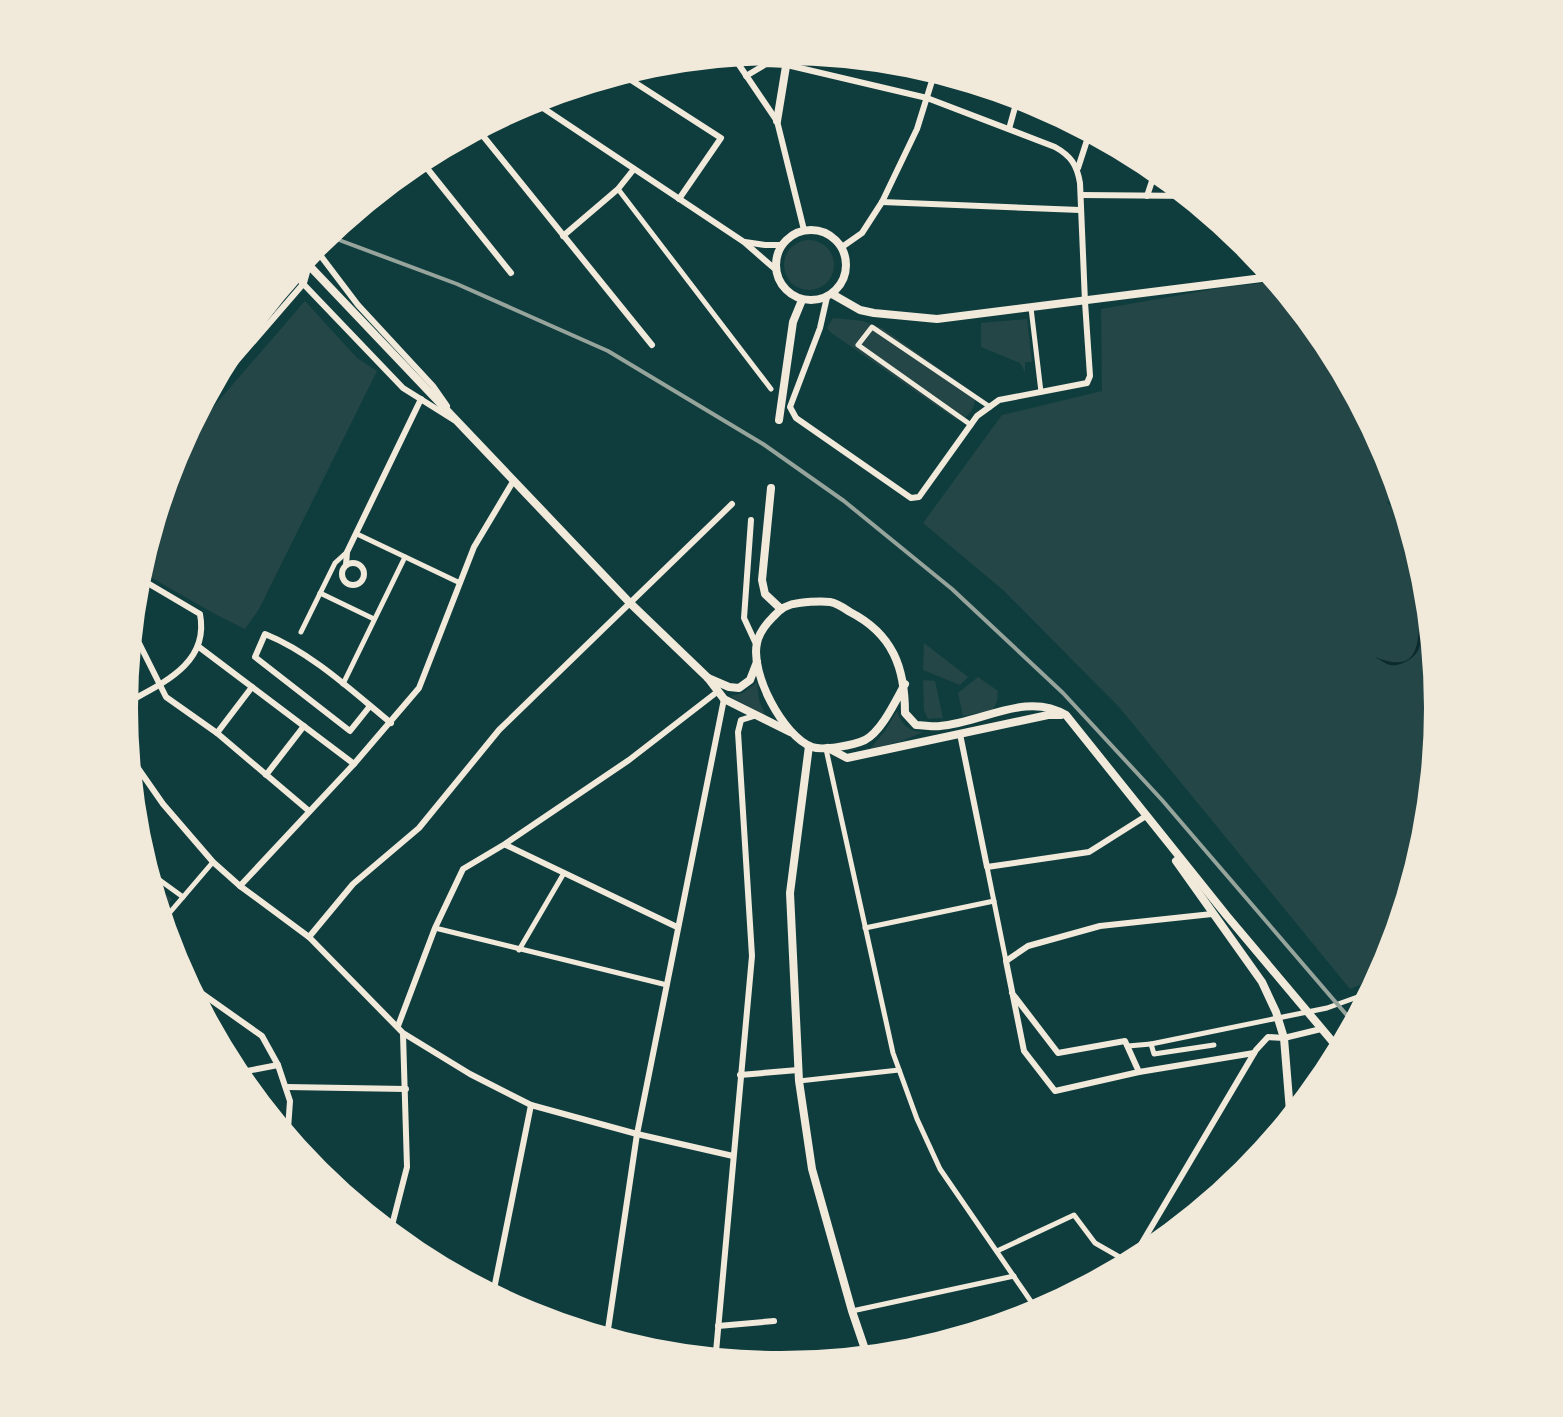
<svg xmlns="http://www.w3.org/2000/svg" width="1563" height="1417" viewBox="0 0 1563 1417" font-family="Manrope,sans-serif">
<rect width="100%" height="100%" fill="#0f3d3e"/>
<g fill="#244646">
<path d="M 806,50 L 911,60 L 915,61 L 910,74 L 904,76 L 805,55 Z"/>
<circle cx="809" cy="265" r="25"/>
<path d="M 1282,281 L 1331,342 L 1392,456 L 1401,483 L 1387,503 L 1399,512 L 1406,502 L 1430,580 L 1442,709 L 1430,838 L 1392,962 L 1385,975 L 1350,989 L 1119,707 L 1003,590 L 923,523 L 1002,415 L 1102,391 L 1101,309 L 1226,287 Z"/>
<path d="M 305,301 L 357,358 L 377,371 L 259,609 L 245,629 L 215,614 L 136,569 L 170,457 Z"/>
<path d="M 833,318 L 863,321 L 882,328 L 975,394 C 976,407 970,418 957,420 L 830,332 L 827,328 Z"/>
<path d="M 1027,319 L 1032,362 L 1025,362 L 1025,372 L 1020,363 L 981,347 L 981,323 Z"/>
<path d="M 924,643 L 968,677 L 960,685 L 923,670 Z"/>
<path d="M 978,677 L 998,691 L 997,701 L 993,710 L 963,716 L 958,693 Z"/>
<path d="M 923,680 L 935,681 L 943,718 L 928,719 L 924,710 Z"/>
<path d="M 757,682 L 759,700 L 766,717 L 730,696 L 743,693 Z"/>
<path d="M 897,711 C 902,725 908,731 923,732 L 899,742 L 870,749 L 885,731 Z"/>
<path d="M 146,880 L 172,899 L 158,918 Z"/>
</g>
<path fill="#0a2a2b" d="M 1432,597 L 1432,624 L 1435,634 L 1423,630 C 1421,636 1421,642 1419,648 C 1416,658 1400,667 1390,665 C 1388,665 1377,658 1375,657 C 1425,677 1416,637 1422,604 Z"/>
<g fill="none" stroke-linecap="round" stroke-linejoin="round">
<g stroke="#f1e9da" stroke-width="5">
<path d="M 618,189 L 771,389"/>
<path d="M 1031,308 L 1041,392"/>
<path d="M 971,425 L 858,345 L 872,327 L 990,407"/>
<path d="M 357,534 L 460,583"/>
<path d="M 320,593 L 374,619"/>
<path d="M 301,632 L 335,563 L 347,552"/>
<path d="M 343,684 L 405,557"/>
<path d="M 826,749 L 893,1053 L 917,1119 L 940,1169 L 1041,1316"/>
<path d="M 987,867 L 1006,961"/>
<path d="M 143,868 L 183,897"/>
<path d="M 160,924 L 213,862"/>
<path d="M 435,928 L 667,985"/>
<path d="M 865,928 L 994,901"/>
<path d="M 519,950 L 564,873"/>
<path d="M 1214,1045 L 1154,1054 L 1151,1044 L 1327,1008 L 1377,990"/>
<path d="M 1128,1046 L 1151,1044"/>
<path d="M 799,1081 L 899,1070"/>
<path d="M 1240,1183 L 1288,1108"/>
<path d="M 997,1251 L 1074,1215 L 1095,1243 L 1130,1263"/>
<path d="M 852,1311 L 1014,1276"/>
</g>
<g stroke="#f1e9da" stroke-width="6">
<path d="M 740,52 L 752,59 L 774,54 L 780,48"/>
<path d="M 731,53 L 777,121 L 804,230"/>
<path d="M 617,71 L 721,138 L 679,199"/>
<path d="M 746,76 L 766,64 L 787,65 L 927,98 L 1055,147 C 1071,156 1077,165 1080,183 L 1085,302 L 1090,376 L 1087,383 L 999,400 L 977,416 L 919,497 L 911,498 L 796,418 L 790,407 L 820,328 L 827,297"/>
<path d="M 528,98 L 744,242 L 775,269"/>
<path d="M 475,126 L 652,345"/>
<path d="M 1009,129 L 1019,93"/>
<path d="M 418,157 L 511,273"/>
<path d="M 1078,168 L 1091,128"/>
<path d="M 1081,195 L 1194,196"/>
<path d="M 1147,196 L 1157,166"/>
<path d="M 882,202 L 1080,210"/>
<path d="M 563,236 L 618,189 L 634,169"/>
<path d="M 745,242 L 765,245 L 781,245"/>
<path d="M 310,246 L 314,247 L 358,305 L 433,386 L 447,406"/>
<path d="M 842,247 L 862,233 L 882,202 L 917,129 L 936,68"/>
<path d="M 290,270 L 403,388 L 454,420"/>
<path d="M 195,409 L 304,283 L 314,247"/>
<path d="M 751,520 L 744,618 L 756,644"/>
<circle cx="353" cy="574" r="11"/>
<path d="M 346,565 L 347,552 L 421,399"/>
<path d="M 129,623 L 166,697 L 217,733 L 309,811"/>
<path d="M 199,647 L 354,764"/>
<path d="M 121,706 C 158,685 210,666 200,614 L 134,575"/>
<path d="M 370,706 L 350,731 L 255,657 L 265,634 C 312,653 352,691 391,723"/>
<path d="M 217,733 L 252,687"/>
<path d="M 960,734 L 987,867 L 1089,852 L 1146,816"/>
<path d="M 124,748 L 163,804 L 213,862 L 240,886 L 309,937 L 403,1033 L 470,1074 L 531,1105 L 637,1134 L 733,1156"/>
<path d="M 266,775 L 304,726"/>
<path d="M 506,845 L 677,927"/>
<path d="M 240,886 L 354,764 L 419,688 L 474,547 L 514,480"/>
<path d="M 309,937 L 353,884 L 419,828 L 499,730 L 732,504"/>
<path d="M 180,978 L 262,1036 L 278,1065 L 290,1101 L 287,1143"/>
<path d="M 1012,993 L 1058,1053 L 1125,1041 L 1139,1072 L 1055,1091 L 1024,1051 L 1006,961 L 1028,946 L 1100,926 L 1212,914"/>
<path d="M 398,1026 L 435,928 L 463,869 L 505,844 L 629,760 L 717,692"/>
<path d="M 1139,1072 L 1254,1053"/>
<path d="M 231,1074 L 278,1065"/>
<path d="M 740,1075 L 798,1070"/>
<path d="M 287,1087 L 406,1089"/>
<path d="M 389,1237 L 407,1167 L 403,1034"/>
<path d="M 1134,1266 L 1130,1263 L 1256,1050 L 1268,1037 L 1284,1038 L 1321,1029"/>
<path d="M 492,1299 L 531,1105"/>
<path d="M 718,1326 L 774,1321"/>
<path d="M 606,1343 L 637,1134 L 724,699"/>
<path d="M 715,1363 L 752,956 L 738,732 L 741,720 L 754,716"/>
</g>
<g stroke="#f1e9da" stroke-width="8">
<path d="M 777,121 L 789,48"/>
<circle cx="811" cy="265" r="35"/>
<path d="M 301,257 L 630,603 L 708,678 L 724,699 L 790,732"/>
<path d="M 832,294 L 860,310 L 874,313 L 937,319 L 1278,276"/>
<path d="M 779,420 L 793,322 L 802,300"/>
<path d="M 771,488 L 762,580 L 765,594 L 781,609"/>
<path d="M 708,678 L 729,687 L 739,688 L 750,680 L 757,662"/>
<path d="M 905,684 C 896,700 882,731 865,740 C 854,745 823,751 812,747 C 783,736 750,673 757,643 C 759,633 766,624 773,617 C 780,609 787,604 799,603 C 808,602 820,601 830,602 C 837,603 844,608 850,612 C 893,634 905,668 905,713 L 916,725 C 924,725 933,727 940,726 C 982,723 1026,691 1066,715 L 1227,916 L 1343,1054"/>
<path d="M 809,746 L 790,893 L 799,1081 L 812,1169 L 852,1311 L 869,1361"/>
<path d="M 828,748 L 847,758 L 1048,715 L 1061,715"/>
<path d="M 1176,861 L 1262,982 L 1276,1012 L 1284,1038 L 1291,1124"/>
</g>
<path stroke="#97a49c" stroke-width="4" d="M 323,234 L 457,284 L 608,351 L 763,444 L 844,501 L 952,589 L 1063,693 L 1162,800 L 1357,1027"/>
</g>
<path d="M0 0H1563V1417H0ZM138 708a643 643 0 1 1 1286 0a643 643 0 1 1-1286 0Z" fill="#f1e9da" fill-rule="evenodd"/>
</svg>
